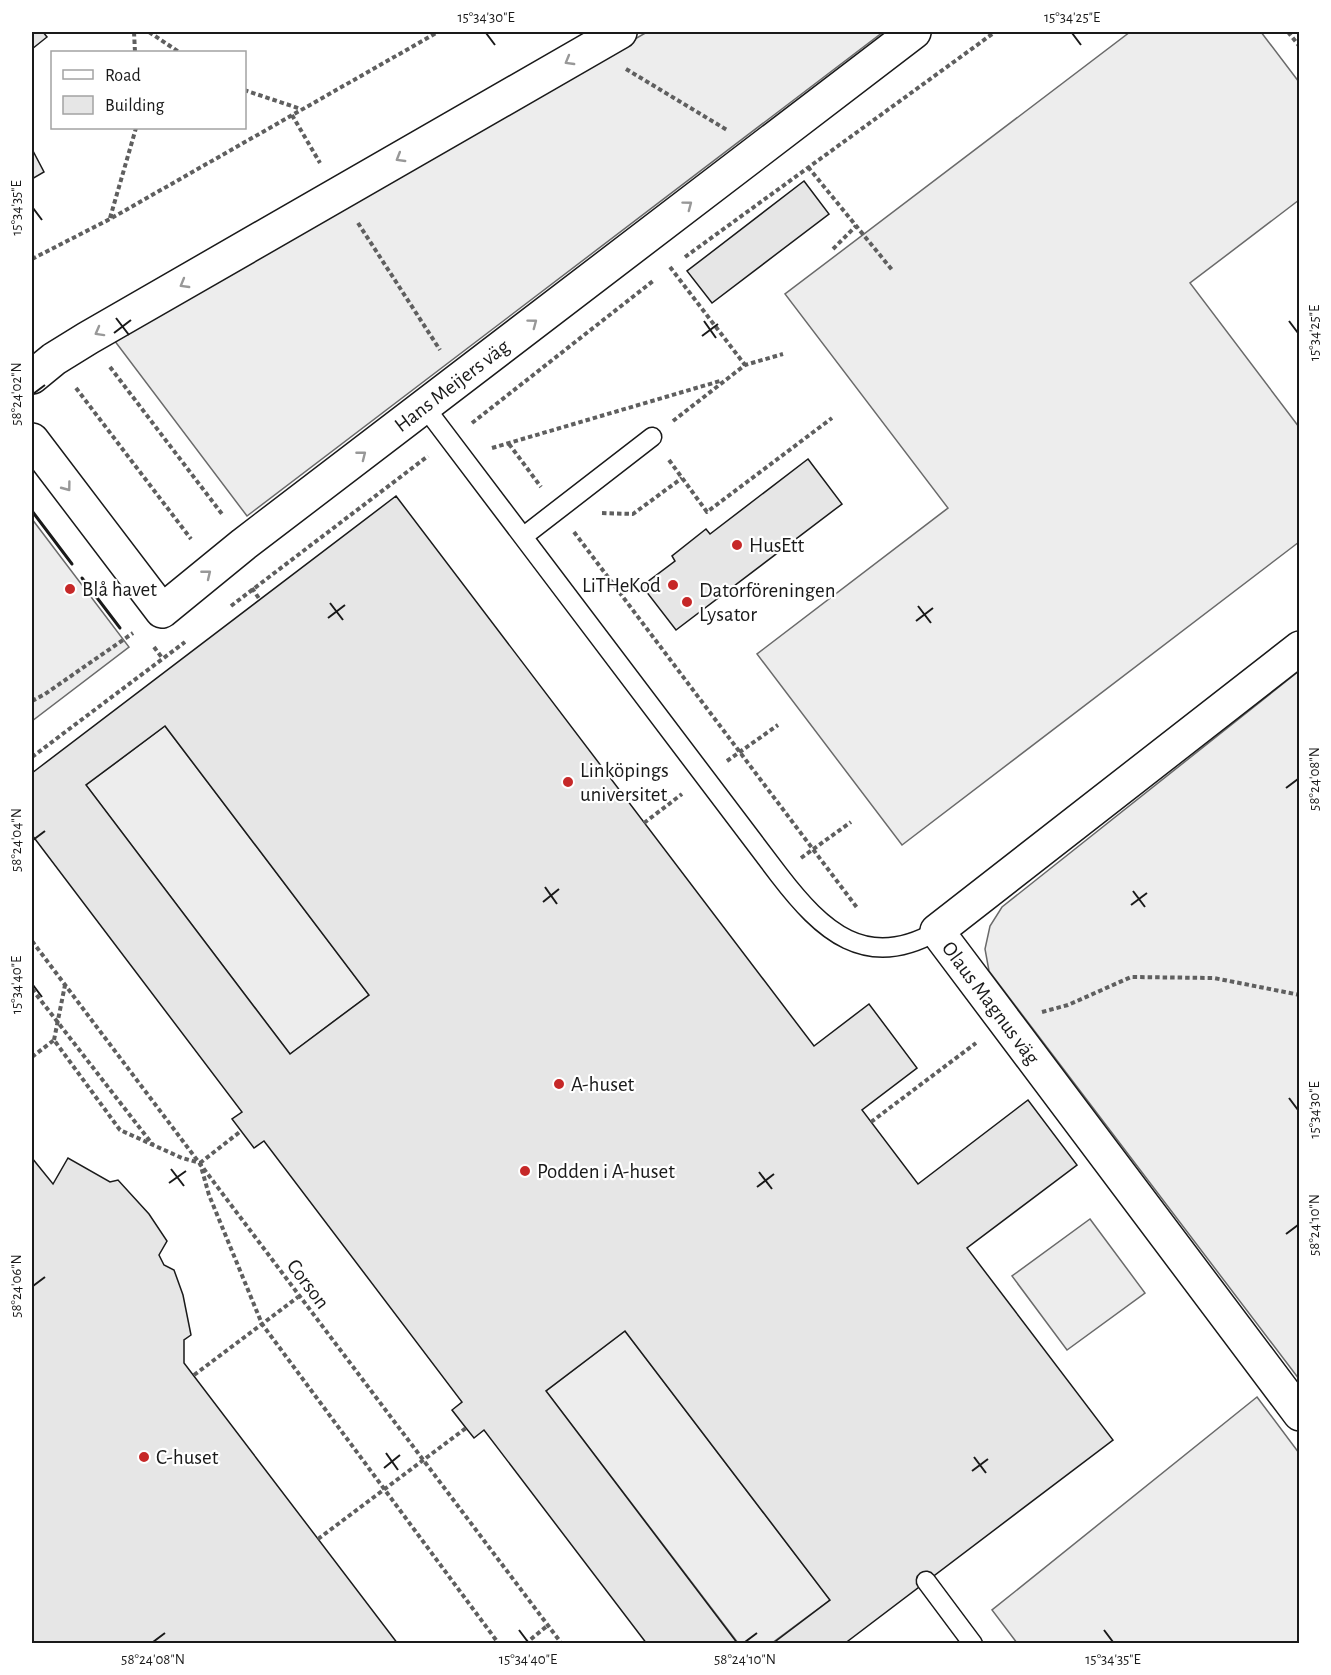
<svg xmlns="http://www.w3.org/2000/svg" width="1331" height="1675" viewBox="0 0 1331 1675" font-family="'Alegreya Sans',sans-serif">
<rect width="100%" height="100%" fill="#fff"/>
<g fill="#ededed" stroke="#6a6a6a" stroke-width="1.5">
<path d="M 647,32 L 883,32 L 247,516 L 114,340 Z"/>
<path d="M 1130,32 L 1261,32 L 1299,82 L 1299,200 L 1190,283 L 1299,427 L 1299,542 L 902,845 L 757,654 L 948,508 L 785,294 Z"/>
<path d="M 32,519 L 129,647 L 32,721 Z"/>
<path d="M 1299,671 L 1299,1379 L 989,971 L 985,949 L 990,926 L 1002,907 Z"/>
<path d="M 165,726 L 369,995 L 290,1054 L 86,785 Z"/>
<path d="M 1090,1219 L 1145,1293 L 1067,1350 L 1012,1276 Z"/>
<path d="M 625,1331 L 830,1600 L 772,1643 L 738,1643 L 546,1391 Z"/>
<path d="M 1257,1397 L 1299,1453 L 1299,1643 L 1017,1643 L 992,1610 Z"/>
</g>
<g fill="#e6e6e6" stroke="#1a1a1a" stroke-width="1.5" fill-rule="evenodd">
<path d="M 32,32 L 43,32 L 47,37 L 32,49 Z"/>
<path d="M 32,149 L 44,172 L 32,179 Z"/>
<path d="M 804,181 L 829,214 L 712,303 L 687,271 Z"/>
<path d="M 808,459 L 842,504 L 676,630 L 642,586 L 675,561 L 672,556 L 706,529 L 710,534 Z"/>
<path d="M 396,496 L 814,1046 L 869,1004 L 917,1068 L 862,1110 L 918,1184 L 1028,1100 L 1077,1165 L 967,1248 L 1113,1440 L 844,1644 L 772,1644 L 830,1600 L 625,1331 L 546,1391 L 738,1644 L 647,1644 L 484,1430 L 474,1438 L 466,1428 L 452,1410 L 462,1402 L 264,1141 L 254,1148 L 232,1119 L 242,1112 L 32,835 L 32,773 ZM 165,726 L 369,995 L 290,1054 L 86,785 Z"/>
<path d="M 32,1158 L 53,1184 L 68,1158 L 110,1182 L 118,1180 L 149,1214 L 167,1241 L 159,1255 L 164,1265 L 174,1270 L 183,1295 L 191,1335 L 184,1340 L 184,1363 L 398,1644 L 32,1644 Z"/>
</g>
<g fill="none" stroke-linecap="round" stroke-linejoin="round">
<g stroke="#1a1a1a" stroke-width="21">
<g id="lane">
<path d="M 424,406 L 779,875 C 822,931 866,972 937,931"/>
<path d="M 524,536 L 652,437"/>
<path d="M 926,1581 L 973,1644"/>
</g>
</g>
<g stroke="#1a1a1a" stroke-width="36">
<g id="street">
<path d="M 32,377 L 54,359 L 88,338 L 620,32"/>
<path id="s1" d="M 32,440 L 162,611 L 244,544 L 914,32"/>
<path id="s2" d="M 1300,648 L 937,931 L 1300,1414"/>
</g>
</g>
<g stroke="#5f5f5f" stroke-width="4" stroke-dasharray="4.5 3" stroke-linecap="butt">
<path d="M 134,32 L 135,52"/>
<path d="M 149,32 L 179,52"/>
<path d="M 1288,32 L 1300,47"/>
<path d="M 626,69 L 727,130"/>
<path d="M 244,90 L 301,109"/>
<path d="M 292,115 L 320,163"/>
<path d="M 808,167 L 893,271"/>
<path d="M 110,218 L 136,128"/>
<path d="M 358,223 L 440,350"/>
<path d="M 833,249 L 856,226"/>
<path d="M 685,257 L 995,32"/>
<path d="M 32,259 L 110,219 L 438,32"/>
<path d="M 670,267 L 745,365"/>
<path d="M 110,367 L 222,514"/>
<path d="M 76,388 L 191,539"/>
<path d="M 673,421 L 745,365 L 783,354"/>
<path d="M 472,423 L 653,281"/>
<path d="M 509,444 L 541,487"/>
<path d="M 492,448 L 720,381"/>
<path d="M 669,460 L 707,512 L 832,418"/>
<path d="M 602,513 L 633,514 L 682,478"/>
<path d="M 574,532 L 858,909"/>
<path d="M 252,588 L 260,600"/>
<path d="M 231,606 L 428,456"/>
<path d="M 154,647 L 163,659"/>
<path d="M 32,701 L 45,694 L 133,633"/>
<path d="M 32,757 L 185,642"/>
<path d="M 727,761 L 778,725"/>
<path d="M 644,823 L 682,794"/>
<path d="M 801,858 L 851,822"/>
<path d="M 32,941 L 562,1644"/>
<path d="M 32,989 L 153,1145"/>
<path d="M 1042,1012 L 1068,1005 L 1131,977 L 1214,978 L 1300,995"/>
<path d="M 54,1040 L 65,985"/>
<path d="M 32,1057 L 54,1040 L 120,1130 L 182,1158 L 200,1163 L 209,1195 L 262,1324 L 499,1644"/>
<path d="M 871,1122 L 976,1043"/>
<path d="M 200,1163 L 241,1131"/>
<path d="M 194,1375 L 298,1297"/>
<path d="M 318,1539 L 466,1428"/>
<path d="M 525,1644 L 547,1626"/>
</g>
<use href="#lane" stroke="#fff" stroke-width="18"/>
<use href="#street" stroke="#fff" stroke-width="33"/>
<g stroke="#1a1a1a" stroke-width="3">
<path d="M 32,511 L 72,564"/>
<path d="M 82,578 L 120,628"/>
</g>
</g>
<defs><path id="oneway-chevron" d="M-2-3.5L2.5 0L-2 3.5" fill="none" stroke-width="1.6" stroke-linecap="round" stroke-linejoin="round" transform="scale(1.5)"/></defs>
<g stroke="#989898">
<use href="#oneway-chevron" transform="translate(569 61) rotate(150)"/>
<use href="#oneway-chevron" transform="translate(400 158) rotate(149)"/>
<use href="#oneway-chevron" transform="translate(688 205) rotate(-37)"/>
<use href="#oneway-chevron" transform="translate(184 284) rotate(150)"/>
<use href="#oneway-chevron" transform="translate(533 323) rotate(-37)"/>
<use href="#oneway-chevron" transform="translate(99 332) rotate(151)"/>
<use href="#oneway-chevron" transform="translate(362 455) rotate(-38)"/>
<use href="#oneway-chevron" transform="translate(67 487) rotate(53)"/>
<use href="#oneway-chevron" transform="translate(207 574) rotate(-39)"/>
</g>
<path fill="none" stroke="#1a1a1a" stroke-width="2" d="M 486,33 L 495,45M 1072,33 L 1081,45M 33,208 L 42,220M 116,318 L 129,335M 704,321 L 716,338M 1289,321 L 1298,333M 114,333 L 131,320M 702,336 L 718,324M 33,394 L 45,385M 330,603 L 343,620M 918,606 L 931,623M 328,618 L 345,605M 916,621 L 933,608M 1286,788 L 1298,779M 33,840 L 45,831M 545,887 L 557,904M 1133,891 L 1145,907M 543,902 L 559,889M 1131,905 L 1147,893M 33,985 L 42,997M 1289,1098 L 1298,1110M 171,1169 L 184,1186M 759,1172 L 772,1189M 169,1183 L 186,1171M 757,1187 L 774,1174M 1286,1234 L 1298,1225M 33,1286 L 45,1277M 386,1453 L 398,1470M 974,1457 L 986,1473M 384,1468 L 400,1455M 972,1471 L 988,1459M 519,1630 L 528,1642M 1104,1630 L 1113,1642M 153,1642 L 165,1633M 745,1642 L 757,1633"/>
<g fill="#c62828" stroke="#fff" stroke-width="2">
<circle cx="737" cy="545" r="6"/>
<circle cx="673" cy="585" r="6"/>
<circle cx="70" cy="589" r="6"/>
<circle cx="687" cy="602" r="6"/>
<circle cx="568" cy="782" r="6"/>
<circle cx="559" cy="1084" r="6"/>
<circle cx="525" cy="1171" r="6"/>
<circle cx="144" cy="1457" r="6"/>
</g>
<g text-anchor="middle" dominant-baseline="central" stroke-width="4.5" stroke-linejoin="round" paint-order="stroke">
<g font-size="21" fill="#1a1a1a" stroke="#fff">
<text stroke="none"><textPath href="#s1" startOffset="582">Hans Meijers väg</textPath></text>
<text stroke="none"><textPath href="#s2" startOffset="550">Olaus Magnus väg</textPath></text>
<text transform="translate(308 1284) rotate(53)">Corson</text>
</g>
<g font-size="21" fill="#1a1a1a" stroke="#fff" text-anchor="start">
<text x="749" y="545">HusEtt</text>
<text x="661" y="585" text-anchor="end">LiTHeKod</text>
<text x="82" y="589">Blå havet</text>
<text x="699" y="590">Datorföreningen<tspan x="699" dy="24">Lysator</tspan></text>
<text x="580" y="770">Linköpings<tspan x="580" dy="24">universitet</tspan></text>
<text x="571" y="1084">A-huset</text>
<text x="537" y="1171">Podden i A-huset</text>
<text x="156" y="1457">C-huset</text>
</g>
</g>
<rect width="1331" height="1675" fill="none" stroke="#ffffff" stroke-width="66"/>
<rect x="51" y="51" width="195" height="78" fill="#ffffff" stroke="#a3a3a3" stroke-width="1.5"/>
<rect x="63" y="70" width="30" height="9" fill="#ffffff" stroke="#a3a3a3" stroke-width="1.5"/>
<text x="105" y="81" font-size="18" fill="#1a1a1a">Road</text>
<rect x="63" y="96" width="30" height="18" fill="#e6e6e6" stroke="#a3a3a3" stroke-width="1.5"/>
<text x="105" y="111" font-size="18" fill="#1a1a1a">Building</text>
<rect x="33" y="33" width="1265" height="1609" fill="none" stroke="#1a1a1a" stroke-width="2"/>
<g font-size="15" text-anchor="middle" fill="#1a1a1a">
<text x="486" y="22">15°34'30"E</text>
<text x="1072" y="22">15°34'25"E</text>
<text transform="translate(16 208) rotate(-90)" y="5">15°34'35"E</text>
<text transform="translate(1314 333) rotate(-90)" y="5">15°34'25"E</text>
<text transform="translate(16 394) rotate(-90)" y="5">58°24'02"N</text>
<text transform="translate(1314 779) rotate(-90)" y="5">58°24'08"N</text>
<text transform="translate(16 840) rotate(-90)" y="5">58°24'04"N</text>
<text transform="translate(16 985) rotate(-90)" y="5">15°34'40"E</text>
<text transform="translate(1314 1110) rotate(-90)" y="5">15°34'30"E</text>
<text transform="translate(1314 1225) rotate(-90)" y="5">58°24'10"N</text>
<text transform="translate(16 1286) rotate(-90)" y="5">58°24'06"N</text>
<text x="153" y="1664">58°24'08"N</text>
<text x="528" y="1664">15°34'40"E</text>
<text x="745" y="1664">58°24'10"N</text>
<text x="1113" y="1664">15°34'35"E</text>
</g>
</svg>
